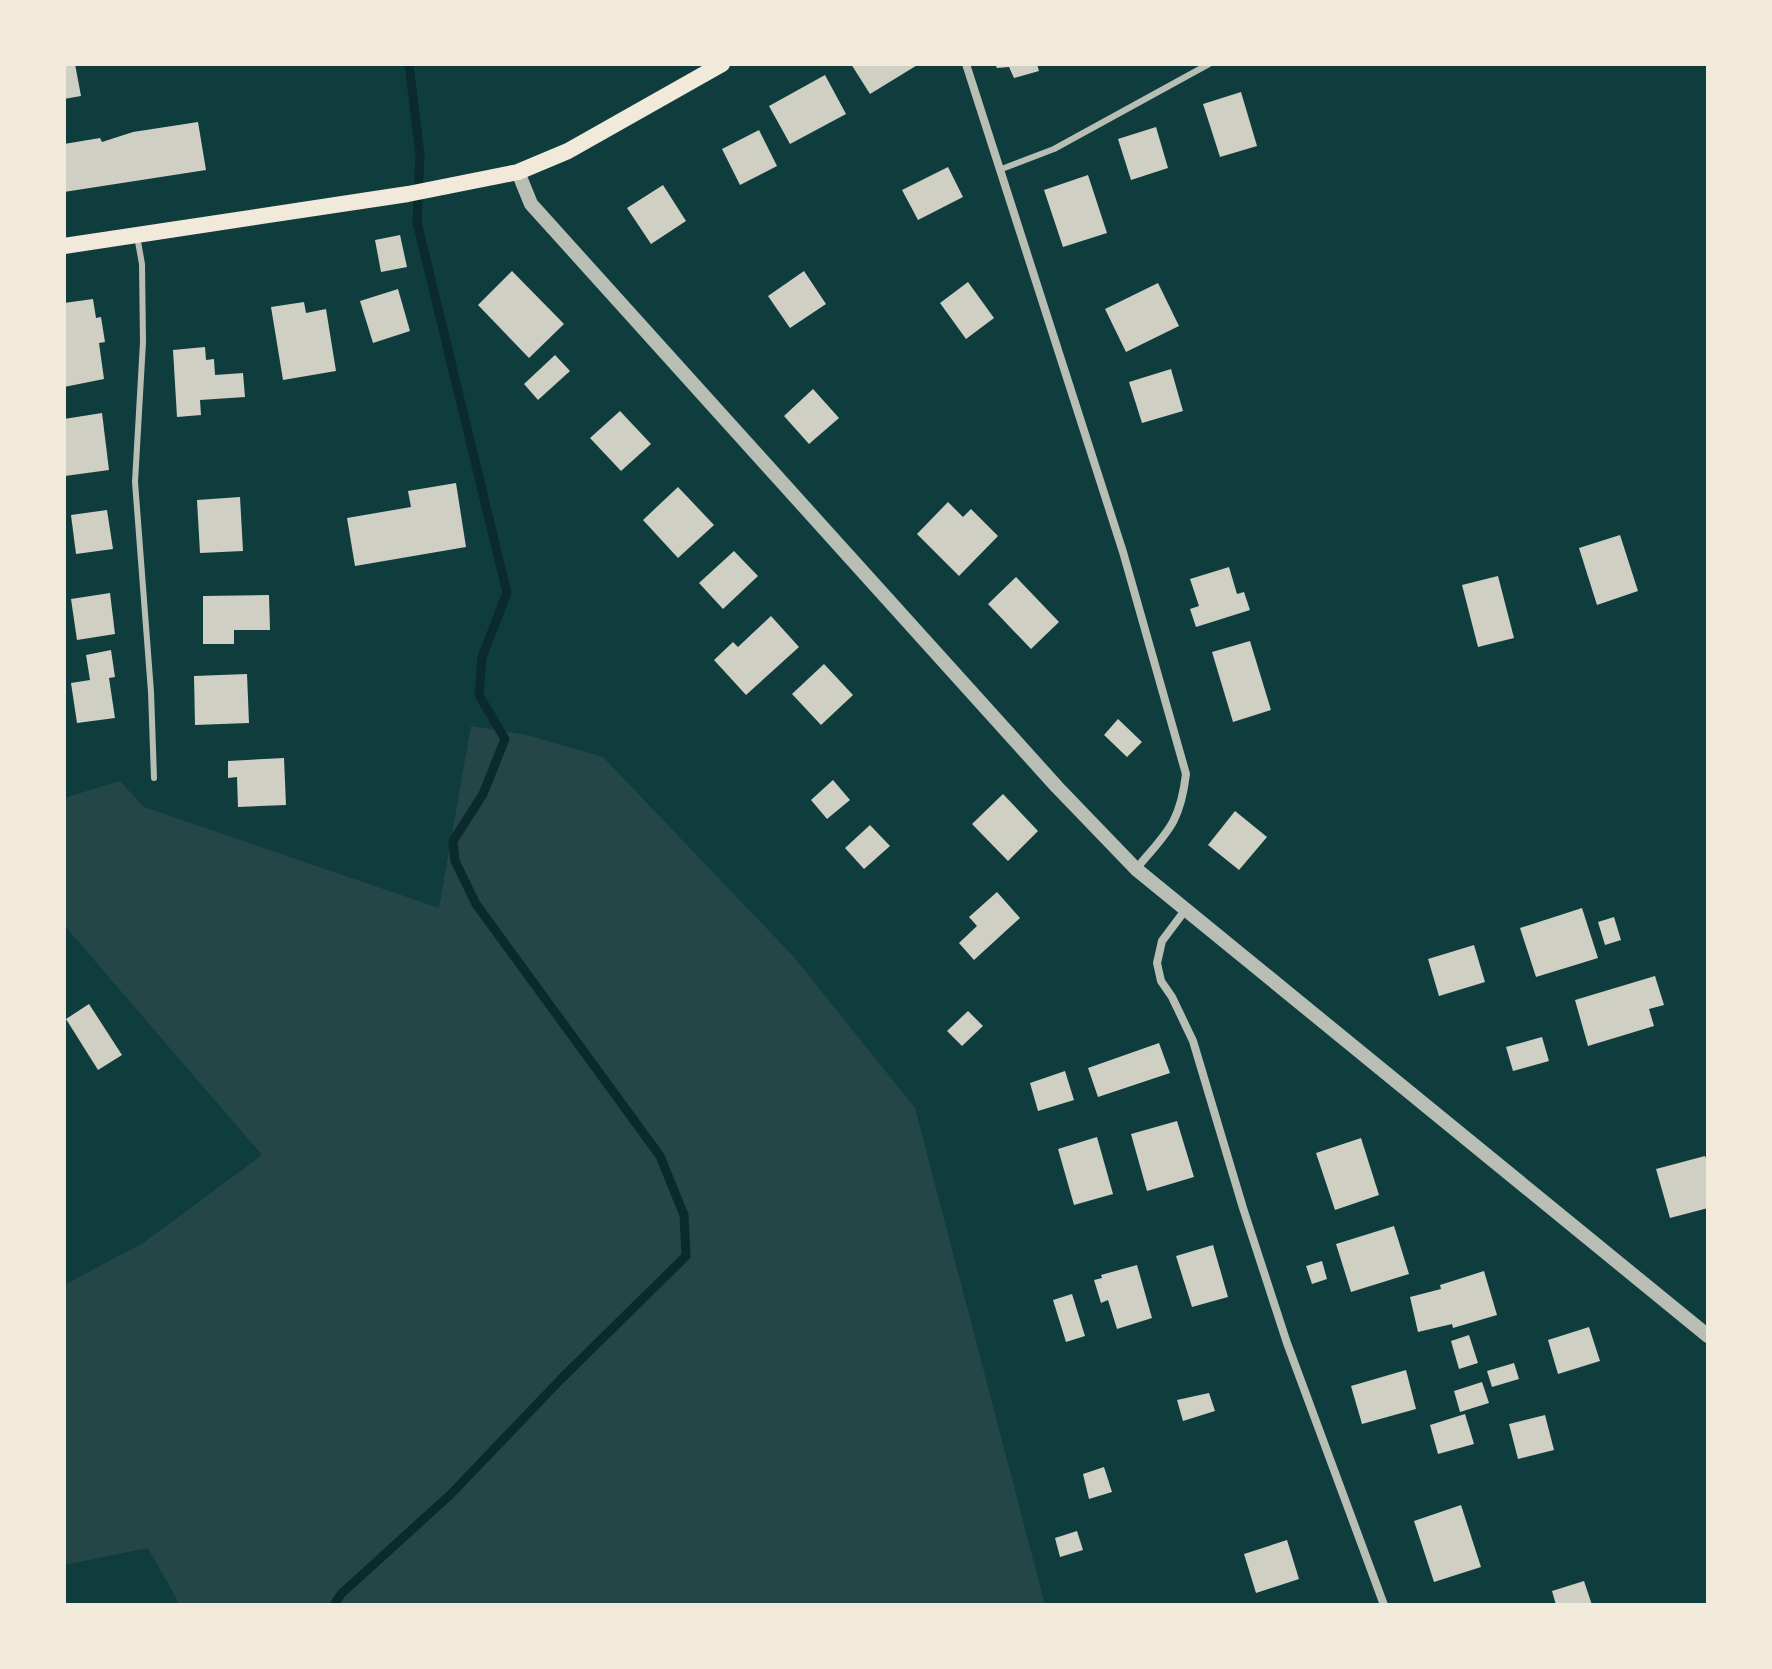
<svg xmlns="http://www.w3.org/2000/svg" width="1772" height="1669" viewBox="0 0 1772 1669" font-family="'PT Sans Narrow',sans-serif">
<rect width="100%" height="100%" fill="#0f3d3e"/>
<path fill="#244646" d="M 471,726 L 527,735 L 603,757 L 793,956 L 915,1108 L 1045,1605 L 180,1605 L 148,1548 L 64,1565 L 64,1285 L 143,1243 L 262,1155 L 64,925 L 64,798 L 120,781 L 144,807 L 439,908 Z"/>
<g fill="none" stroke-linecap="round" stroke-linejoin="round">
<path stroke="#0a2a2b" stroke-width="9" d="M 334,1605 L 341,1594 L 451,1494 L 561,1379 L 686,1256 L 684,1215 L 660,1156 L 476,904 L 455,861 L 453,841 L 483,794 L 505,739 L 479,695 L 482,657 L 507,593 L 417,222 L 420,155 L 409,64"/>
</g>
<g fill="#cfcfc3">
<path d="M 64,64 L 75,64 L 81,96 L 64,99 Z"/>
<path d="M 851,64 L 919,64 L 870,94 Z"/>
<path d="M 995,64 L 1037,64 L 1039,71 L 1014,78 L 1009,67 L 997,68 Z"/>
<path d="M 825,75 L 846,114 L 790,144 L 769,106 Z"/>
<path d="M 1241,92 L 1257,146 L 1220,157 L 1203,104 Z"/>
<path d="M 198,122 L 206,170 L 64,192 L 64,144 L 100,138 L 102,142 L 133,132 Z"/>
<path d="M 1156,127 L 1168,168 L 1131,180 L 1118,139 Z"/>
<path d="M 759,130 L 777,166 L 740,185 L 722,149 Z"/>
<path d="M 948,167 L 963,197 L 918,220 L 902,190 Z"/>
<path d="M 1088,175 L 1107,233 L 1063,247 L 1044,190 Z"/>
<path d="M 663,185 L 686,221 L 651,244 L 627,208 Z"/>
<path d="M 400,235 L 407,267 L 381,272 L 375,240 Z"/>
<path d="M 512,271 L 564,324 L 529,358 L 478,305 Z"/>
<path d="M 804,271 L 826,304 L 790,328 L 768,296 Z"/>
<path d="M 968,282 L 994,318 L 966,339 L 940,303 Z"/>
<path d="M 1158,283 L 1179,326 L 1126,352 L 1105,309 Z"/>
<path d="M 398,289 L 410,331 L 373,343 L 360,301 Z"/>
<path d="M 93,299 L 96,318 L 101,317 L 105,342 L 99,343 L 104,379 L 64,387 L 64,303 Z"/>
<path d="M 304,302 L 306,313 L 326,309 L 336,371 L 283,380 L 271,307 Z"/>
<path d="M 205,347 L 206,360 L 214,359 L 215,375 L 243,373 L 245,397 L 200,400 L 201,415 L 177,417 L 173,350 Z"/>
<path d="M 555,355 L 570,371 L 538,400 L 524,384 Z"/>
<path d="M 1171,369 L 1183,411 L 1142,423 L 1129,382 Z"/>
<path d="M 813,389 L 839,418 L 809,444 L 784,416 Z"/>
<path d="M 620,411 L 651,444 L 621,471 L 590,438 Z"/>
<path d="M 102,413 L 109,470 L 65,476 L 64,419 Z"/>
<path d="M 456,483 L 466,547 L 355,566 L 347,518 L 411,507 L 408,491 Z"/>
<path d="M 678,487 L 714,525 L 678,558 L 643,520 Z"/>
<path d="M 240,497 L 243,551 L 200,553 L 197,500 Z"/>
<path d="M 948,502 L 963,517 L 971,509 L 998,536 L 959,576 L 917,534 Z"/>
<path d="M 107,510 L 113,549 L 76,554 L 71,515 Z"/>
<path d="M 1620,535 L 1638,591 L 1597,605 L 1579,548 Z"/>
<path d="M 734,551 L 758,576 L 723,609 L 699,583 Z"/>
<path d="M 1229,567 L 1237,594 L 1244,592 L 1250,610 L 1196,627 L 1190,609 L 1199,606 L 1190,579 Z"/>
<path d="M 1498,576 L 1514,638 L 1478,647 L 1462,585 Z"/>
<path d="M 1016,577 L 1059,622 L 1031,649 L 988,604 Z"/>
<path d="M 110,593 L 115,634 L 77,640 L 71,599 Z"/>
<path d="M 269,595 L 270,630 L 234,630 L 234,644 L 203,644 L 203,596 Z"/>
<path d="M 771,616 L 799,647 L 746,695 L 714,660 L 733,642 L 738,647 Z"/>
<path d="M 1250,641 L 1271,710 L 1233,722 L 1212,652 Z"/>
<path d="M 111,650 L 115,677 L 109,678 L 115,718 L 77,723 L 71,683 L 90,680 L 86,655 Z"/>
<path d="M 824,664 L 853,695 L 821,725 L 792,694 Z"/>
<path d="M 247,674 L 249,723 L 195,725 L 194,676 Z"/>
<path d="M 1118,719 L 1142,742 L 1127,757 L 1104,735 Z"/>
<path d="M 284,758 L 286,805 L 238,807 L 237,777 L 228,778 L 228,761 Z"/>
<path d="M 833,780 L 850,800 L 827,819 L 811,800 Z"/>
<path d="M 1003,794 L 1038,831 L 1008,861 L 972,824 Z"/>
<path d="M 1235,811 L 1267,837 L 1239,870 L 1208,845 Z"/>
<path d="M 870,825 L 890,846 L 864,869 L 845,848 Z"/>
<path d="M 997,892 L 1020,918 L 974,960 L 959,943 L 977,926 L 969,917 Z"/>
<path d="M 1582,908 L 1598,958 L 1536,977 L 1520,928 Z"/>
<path d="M 1614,917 L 1621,940 L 1605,945 L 1598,922 Z"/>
<path d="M 1474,945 L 1485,982 L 1439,996 L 1428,959 Z"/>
<path d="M 1655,976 L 1664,1005 L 1649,1009 L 1654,1026 L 1588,1046 L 1575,1000 Z"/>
<path d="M 89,1004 L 122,1055 L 98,1070 L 66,1019 Z"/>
<path d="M 968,1011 L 983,1026 L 962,1046 L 947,1031 Z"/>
<path d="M 1542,1037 L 1549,1061 L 1513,1071 L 1506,1047 Z"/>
<path d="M 1159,1043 L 1170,1073 L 1098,1097 L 1088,1068 Z"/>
<path d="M 1065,1071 L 1074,1100 L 1038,1111 L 1030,1083 Z"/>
<path d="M 1177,1121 L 1194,1177 L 1147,1191 L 1131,1134 Z"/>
<path d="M 1097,1137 L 1113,1194 L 1074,1205 L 1058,1149 Z"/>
<path d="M 1361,1138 L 1379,1195 L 1335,1210 L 1316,1153 Z"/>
<path d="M 1705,1156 L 1708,1163 L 1708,1208 L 1670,1218 L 1656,1169 Z"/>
<path d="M 1394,1226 L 1409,1274 L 1351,1292 L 1336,1244 Z"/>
<path d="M 1213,1245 L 1228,1297 L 1192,1307 L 1176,1256 Z"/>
<path d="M 1322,1261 L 1327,1279 L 1312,1284 L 1306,1266 Z"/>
<path d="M 1137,1265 L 1152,1318 L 1117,1329 L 1108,1300 L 1101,1303 L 1094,1280 L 1102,1278 L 1101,1275 Z"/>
<path d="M 1484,1271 L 1497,1315 L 1453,1328 L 1452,1324 L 1418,1332 L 1410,1297 L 1441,1289 L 1440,1285 Z"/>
<path d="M 1072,1294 L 1085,1336 L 1066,1342 L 1053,1300 Z"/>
<path d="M 1589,1327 L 1600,1361 L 1558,1374 L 1548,1340 Z"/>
<path d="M 1469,1335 L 1478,1363 L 1459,1369 L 1451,1341 Z"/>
<path d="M 1514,1363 L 1519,1379 L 1492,1387 L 1487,1371 Z"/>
<path d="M 1406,1370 L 1416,1409 L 1362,1424 L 1351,1386 Z"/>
<path d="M 1482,1382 L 1489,1403 L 1460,1412 L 1454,1391 Z"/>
<path d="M 1209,1393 L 1215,1411 L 1183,1421 L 1177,1400 Z"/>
<path d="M 1465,1414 L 1474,1444 L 1438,1454 L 1430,1425 Z"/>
<path d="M 1545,1415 L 1554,1450 L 1518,1459 L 1509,1424 Z"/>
<path d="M 1104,1467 L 1112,1492 L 1089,1499 L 1083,1474 Z"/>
<path d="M 1461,1505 L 1481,1567 L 1434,1582 L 1414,1521 Z"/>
<path d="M 1077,1531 L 1083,1550 L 1060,1557 L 1055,1538 Z"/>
<path d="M 1287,1540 L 1299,1579 L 1256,1593 L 1244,1554 Z"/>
<path d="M 1584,1581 L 1592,1605 L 1556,1605 L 1552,1591 Z"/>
</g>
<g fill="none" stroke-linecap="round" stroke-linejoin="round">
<g stroke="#b8beb3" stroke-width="6">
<path d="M 999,170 L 1054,149 L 1209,64"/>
<path d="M 137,236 L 142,264 L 143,342 L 135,482 L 151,692 L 154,778"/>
</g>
<g stroke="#b8beb3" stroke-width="8">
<path d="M 966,64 L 1123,552 L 1186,774 C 1180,824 1167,832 1136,869"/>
<path d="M 1186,909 L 1162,941 L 1157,963 L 1161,981 L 1172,997 L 1193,1041 L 1243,1208 L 1287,1343 L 1384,1605"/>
</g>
<path stroke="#b8beb3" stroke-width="14" d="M 518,172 L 531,204 L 1057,787 L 1136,869 L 1708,1336"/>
<path stroke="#f1e9da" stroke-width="16" d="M 64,246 L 408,194 L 518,172 L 568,151 L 722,64"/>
</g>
<rect width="1772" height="1669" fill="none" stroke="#f1e9da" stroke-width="132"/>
</svg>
